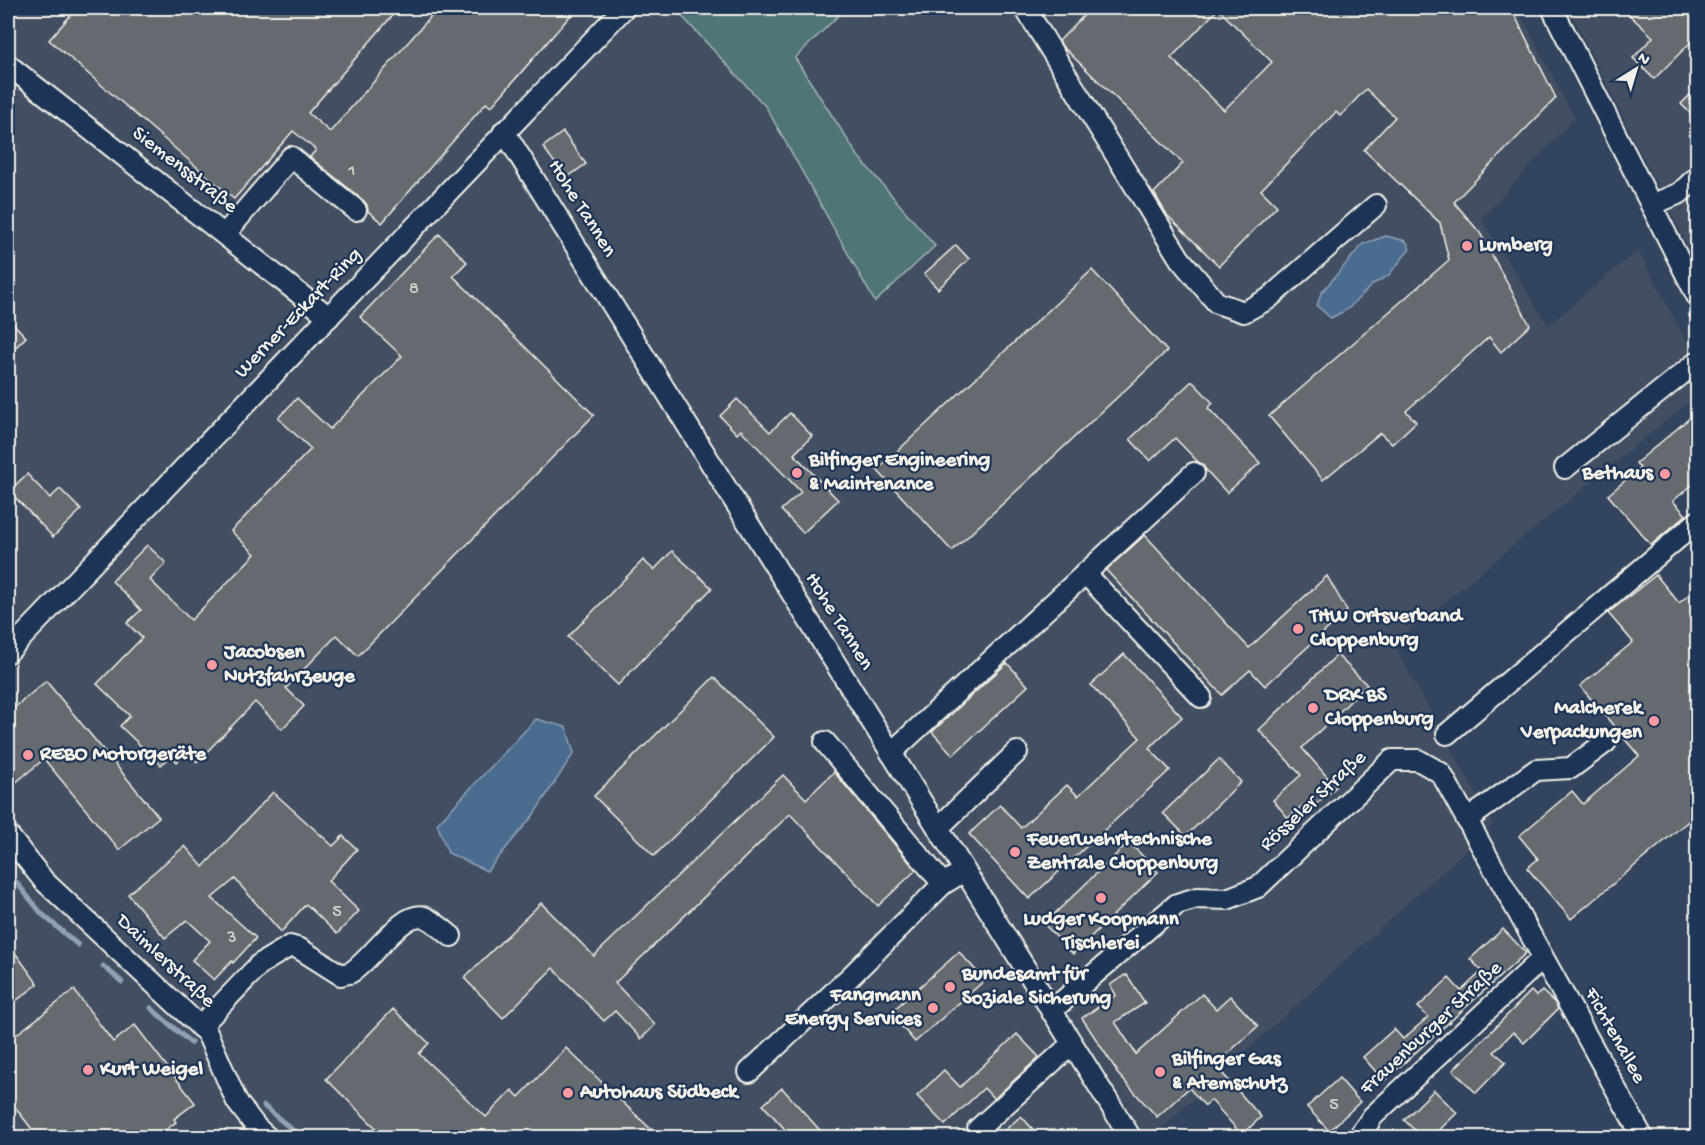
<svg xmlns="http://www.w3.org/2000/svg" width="1705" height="1145" viewBox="0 0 1705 1145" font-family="'Gochi Hand',sans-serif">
<rect width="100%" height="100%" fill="#33455e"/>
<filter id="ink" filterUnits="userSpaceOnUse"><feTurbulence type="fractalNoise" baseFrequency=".0167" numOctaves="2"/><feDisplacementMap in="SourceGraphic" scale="12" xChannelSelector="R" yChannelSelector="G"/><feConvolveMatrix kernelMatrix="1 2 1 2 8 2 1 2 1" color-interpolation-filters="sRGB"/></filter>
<g filter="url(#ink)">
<g fill="#425063">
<path d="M 8,8 L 1517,8 L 1574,118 L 1481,219 L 1548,326 L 1638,250 L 1697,362 L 1697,395 L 1393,644 L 1493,825 L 1152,1137 L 21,1137 L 8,1119 Z"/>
<path d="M 1569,8 L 1697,8 L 1697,267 L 1696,263 Z"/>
</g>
<path fill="#507577" stroke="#a2b3b0" stroke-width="1.5" d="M 685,8 L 846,8 L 795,58 L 858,156 L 935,246 L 875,302 L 766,107 L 679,13 Z"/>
<g fill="#4b6c91" stroke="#8fa1b4" stroke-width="1.5">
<path d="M 1386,236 L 1406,241 L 1410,249 L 1388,276 L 1373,284 L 1348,309 L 1331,318 L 1317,306 L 1321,293 L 1363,244 Z"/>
<path d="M 536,719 L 566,727 L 574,753 L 532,817 L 487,871 L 448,853 L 437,824 Z"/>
</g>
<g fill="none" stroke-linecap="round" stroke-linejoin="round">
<g stroke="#8fa1b4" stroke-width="5">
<path d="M 8,872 L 42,914 L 78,945"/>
<path d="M 103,966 L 122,982"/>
<path d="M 151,1008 L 191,1043"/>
<path d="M 264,1106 L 302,1138"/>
</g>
</g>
<g fill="#656b70" stroke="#f4f1e8" stroke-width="1.5" fill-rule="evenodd">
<path d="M 77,8 L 399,8 L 308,113 L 330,132 L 438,8 L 577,8 L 491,107 L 486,103 L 382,223 L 368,211 L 367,205 L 364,201 L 310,157 L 316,150 L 293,131 L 234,199 L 49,40 Z"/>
<path d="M 1091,8 L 1511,8 L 1556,98 L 1454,202 L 1480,233 L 1530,325 L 1501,352 L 1489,337 L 1406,411 L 1416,422 L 1392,444 L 1380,433 L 1323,480 L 1269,416 L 1449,260 L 1440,223 L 1364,150 L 1395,117 L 1366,89 L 1340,116 L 1336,112 L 1261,190 L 1277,206 L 1219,266 L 1167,215 L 1154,193 L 1183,163 L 1062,46 L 1059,41 ZM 1218,9 L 1272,62 L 1224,110 L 1171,58 Z"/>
<path d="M 1622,8 L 1698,8 L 1698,35 L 1654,79 L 1633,58 L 1653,37 Z"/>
<path d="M 1698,87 L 1698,121 L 1681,104 Z"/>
<path d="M 563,132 L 586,164 L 566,178 L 543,147 Z"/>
<path d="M 439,234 L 467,262 L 453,276 L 594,415 L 358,656 L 337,635 L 286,688 L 304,706 L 282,729 L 255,702 L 197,762 L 187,752 L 177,762 L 171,755 L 161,765 L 120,726 L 130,716 L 97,684 L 142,638 L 127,623 L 141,610 L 112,581 L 147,545 L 166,563 L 150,580 L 191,620 L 255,554 L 231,531 L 311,449 L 278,418 L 297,398 L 330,429 L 402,356 L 360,317 Z"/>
<path d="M 956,245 L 969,259 L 938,289 L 924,274 Z"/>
<path d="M 1092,270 L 1167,351 L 952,551 L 877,470 Z"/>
<path d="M 8,318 L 26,337 L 8,355 Z"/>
<path d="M 1192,381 L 1213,403 L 1208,408 L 1260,463 L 1227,493 L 1206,470 L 1202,464 L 1198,462 L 1175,438 L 1150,461 L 1130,439 Z"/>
<path d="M 737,399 L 770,432 L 790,413 L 812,436 L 794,454 L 838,500 L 803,533 L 781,510 L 801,492 L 741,430 L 737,434 L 720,416 Z"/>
<path d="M 1698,411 L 1698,480 L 1673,501 L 1686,515 L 1651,545 L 1608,495 L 1640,468 L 1636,463 Z"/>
<path d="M 27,474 L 50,498 L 60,489 L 81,510 L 53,537 L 9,491 Z"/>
<path d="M 1145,535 L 1249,648 L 1327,576 L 1347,611 L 1265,686 L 1250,670 L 1222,695 L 1106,570 Z"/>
<path d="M 672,551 L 712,588 L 618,685 L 568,637 L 643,560 L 654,570 Z"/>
<path d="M 1656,575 L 1679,603 L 1698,587 L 1698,813 L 1571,919 L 1527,868 L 1538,859 L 1519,836 L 1572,791 L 1583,804 L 1639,756 L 1580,686 L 1633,642 L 1608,613 Z"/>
<path d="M 1124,654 L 1182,717 L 1149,748 L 1170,770 L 1029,899 L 969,834 L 1000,805 L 1021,828 L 1067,785 L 1078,796 L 1140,738 L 1091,685 Z"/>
<path d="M 1337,655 L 1367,685 L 1302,748 L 1336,787 L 1308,811 L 1303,805 L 1288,818 L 1273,800 L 1301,775 L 1259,730 Z"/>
<path d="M 1007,663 L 1028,686 L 953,755 L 932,732 Z"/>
<path d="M 714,677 L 774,737 L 654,856 L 594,796 Z"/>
<path d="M 46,681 L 159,817 L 119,850 L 44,759 L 8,789 L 8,713 Z"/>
<path d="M 1219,759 L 1241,782 L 1186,836 L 1163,813 Z"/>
<path d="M 834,772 L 916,870 L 878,906 L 790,814 L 615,983 L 655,1025 L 641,1039 L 615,1011 L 604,1021 L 553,968 L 503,1018 L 464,978 L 541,903 L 594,956 L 783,775 L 806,799 Z"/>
<path d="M 273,792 L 333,846 L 343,836 L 357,849 L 328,881 L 359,911 L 337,934 L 306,904 L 281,932 L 235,879 L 212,898 L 256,938 L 233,963 L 232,961 L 214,980 L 192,960 L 210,941 L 187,920 L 165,938 L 128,894 L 185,846 L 203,867 Z"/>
<path d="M 1129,842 L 1158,872 L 1073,954 L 1044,924 Z"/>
<path d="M 1503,929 L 1526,953 L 1384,1081 L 1363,1057 L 1394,1029 L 1403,1039 L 1428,1017 L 1418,1007 L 1449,978 L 1461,991 L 1482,971 L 1470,959 Z"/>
<path d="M 8,943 L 38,984 L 8,1007 Z"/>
<path d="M 959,952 L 985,980 L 915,1042 L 890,1013 Z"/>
<path d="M 1125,975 L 1126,976 L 1127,975 L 1145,1003 L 1115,1022 L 1136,1054 L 1202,994 L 1216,1009 L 1230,996 L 1258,1026 L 1215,1065 L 1261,1117 L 1242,1135 L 1211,1100 L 1205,1106 L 1189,1088 L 1157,1117 L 1116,1072 L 1117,1071 L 1082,1018 L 1116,995 L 1110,985 Z"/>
<path d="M 74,990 L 113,1042 L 135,1025 L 195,1103 L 174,1119 L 176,1122 L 156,1137 L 38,1137 L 8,1098 L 8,1041 Z"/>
<path d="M 1531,991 L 1536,996 L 1542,991 L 1555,1003 L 1558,1009 L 1524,1043 L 1513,1032 L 1494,1052 L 1506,1062 L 1476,1093 L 1453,1070 Z"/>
<path d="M 393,1009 L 429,1043 L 419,1054 L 486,1117 L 512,1090 L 519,1097 L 566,1048 L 659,1137 L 371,1137 L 378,1130 L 326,1079 Z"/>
<path d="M 1017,1034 L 1039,1057 L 994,1099 L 984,1088 L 945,1125 L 917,1096 L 944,1070 L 960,1087 Z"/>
<path d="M 1339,1078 L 1360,1102 L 1329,1131 L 1307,1107 Z"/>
<path d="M 782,1088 L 826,1137 L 792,1137 L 763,1105 Z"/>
<path d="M 1434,1090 L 1457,1113 L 1432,1137 L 1422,1137 L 1404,1120 Z"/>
<path d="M 1021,1116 L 1040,1137 L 997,1137 Z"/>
</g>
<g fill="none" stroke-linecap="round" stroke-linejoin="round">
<g stroke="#f4f1e8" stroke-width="24">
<g id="minor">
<path d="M 1025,8 L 1180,259 L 1217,303 L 1244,312 L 1268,299 L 1376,205"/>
<path d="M 1552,8 L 1698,298"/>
<path d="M 8,65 L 329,317"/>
<path d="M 504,131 L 1131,1138"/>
<path d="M 1651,205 L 1680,193 L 1698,176"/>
<path d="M 225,234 L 291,157 L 356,210"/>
<path d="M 1565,468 L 1698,361"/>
<path d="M 1085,573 L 1201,697"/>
<path d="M 8,652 L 624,8"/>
<path d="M 1447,734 L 1698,521"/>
<path d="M 825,742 L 943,884"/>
<path d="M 891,753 L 1194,473"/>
<path d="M 1467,820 L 1536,770 L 1571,768 L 1606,742"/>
<path d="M 938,828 L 1017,752"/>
<path d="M 8,835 L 44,881 L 207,1033 L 237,1102 L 257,1128 L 268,1138"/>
<path d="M 1051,1011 L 1177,904 L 1197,898 L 1227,899 L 1258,887 L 1392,760 L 1418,760 L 1441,773 L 1643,1138"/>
<path d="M 200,1027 L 260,964 L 290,946 L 300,949 L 341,975 C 342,974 349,973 350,973 C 370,962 402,910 424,917 C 431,919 445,931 451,936"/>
<path d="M 749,1072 L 851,976 L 943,884 L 964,871"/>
<path d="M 978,1129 L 1072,1044"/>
<path d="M 1358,1138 L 1373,1116 L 1543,958"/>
</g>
</g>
<path stroke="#f4f1e8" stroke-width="3" stroke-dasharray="4.5 4.5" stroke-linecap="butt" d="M 1689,314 L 1698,331"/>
<use href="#minor" stroke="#1d3557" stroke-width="20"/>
</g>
</g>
<g fill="#ff9aa2" stroke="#1d3557" stroke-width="2">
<circle cx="1467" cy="246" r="6"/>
<circle cx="797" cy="473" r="6"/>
<circle cx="1665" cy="474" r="6"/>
<circle cx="1298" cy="629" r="6"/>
<circle cx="212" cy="665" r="6"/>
<circle cx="1313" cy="708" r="6"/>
<circle cx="1654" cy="721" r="6"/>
<circle cx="28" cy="755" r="6"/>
<circle cx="1015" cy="852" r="6"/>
<circle cx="1101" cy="898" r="6"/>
<circle cx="950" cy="987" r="6"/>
<circle cx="933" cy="1008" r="6"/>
<circle cx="88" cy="1070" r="6"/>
<circle cx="1160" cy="1072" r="6"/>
<circle cx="568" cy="1093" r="6"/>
</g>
<g text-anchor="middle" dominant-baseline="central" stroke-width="4.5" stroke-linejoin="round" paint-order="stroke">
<g font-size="18" fill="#d0d0ca">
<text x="352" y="171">1</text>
<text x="414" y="289">8</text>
<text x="337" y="912">5</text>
<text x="232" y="938">3</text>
<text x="1334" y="1105">5</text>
</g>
<g font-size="21" fill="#f4f1e8" stroke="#1d3557">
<text transform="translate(184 171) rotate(38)">Siemensstraße</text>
<text transform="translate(581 209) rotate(58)">Hohe Tannen</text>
<text transform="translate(299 314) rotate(-46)">Werner-Eckart-Ring</text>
<text transform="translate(838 622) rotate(58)">Hohe Tannen</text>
<text transform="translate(1314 802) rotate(-43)">Rösseler Straße</text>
<text transform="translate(165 962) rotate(43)">Daimlerstraße</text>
<text transform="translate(1432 1029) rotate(-43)">Frauenburger Straße</text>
<text transform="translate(1614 1036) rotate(61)">Fichtenallee</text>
</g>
<g font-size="21" font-weight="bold" fill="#f4f1e8" stroke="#1d3557" text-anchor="start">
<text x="1479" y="246">Lumberg</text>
<text x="809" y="461">Bilfinger Engineering<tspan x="809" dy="24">&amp; Maintenance</tspan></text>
<text x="1653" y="474" text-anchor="end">Bethaus</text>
<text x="1310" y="617">THW Ortsverband<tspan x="1310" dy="24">Cloppenburg</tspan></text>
<text x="224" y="653">Jacobsen<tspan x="224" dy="24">Nutzfahrzeuge</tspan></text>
<text x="1325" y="696">DRK BS<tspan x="1325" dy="24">Cloppenburg</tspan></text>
<text x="1642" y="709" text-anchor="end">Malcherek<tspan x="1642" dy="24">Verpackungen</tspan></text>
<text x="40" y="755">REBO Motorgeräte</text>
<text x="1027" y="840">Feuerwehrtechnische<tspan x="1027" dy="24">Zentrale Cloppenburg</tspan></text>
<text x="1101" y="920" text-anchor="middle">Ludger Koopmann<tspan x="1101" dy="24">Tischlerei</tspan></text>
<text x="962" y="975">Bundesamt für<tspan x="962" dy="24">Soziale Sicherung</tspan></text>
<text x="921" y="996" text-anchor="end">Fangmann<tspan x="921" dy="24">Energy Services</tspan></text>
<text x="1172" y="1060">Bilfinger Gas<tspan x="1172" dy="24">&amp; Atemschutz</tspan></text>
<text x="100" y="1070">Kurt Weigel</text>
<text x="580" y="1093">Autohaus Südbeck</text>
</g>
</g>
<rect width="1705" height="1145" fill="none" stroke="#1d3557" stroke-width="30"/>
<rect x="15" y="15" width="1675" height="1115" fill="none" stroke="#f4f1e8" stroke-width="2" filter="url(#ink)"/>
<g transform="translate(1636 69) rotate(37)" stroke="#1d3557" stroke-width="4.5" paint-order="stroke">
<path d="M0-4.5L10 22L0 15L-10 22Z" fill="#f4f1e8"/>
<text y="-9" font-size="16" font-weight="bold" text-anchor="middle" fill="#f4f1e8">N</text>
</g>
</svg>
